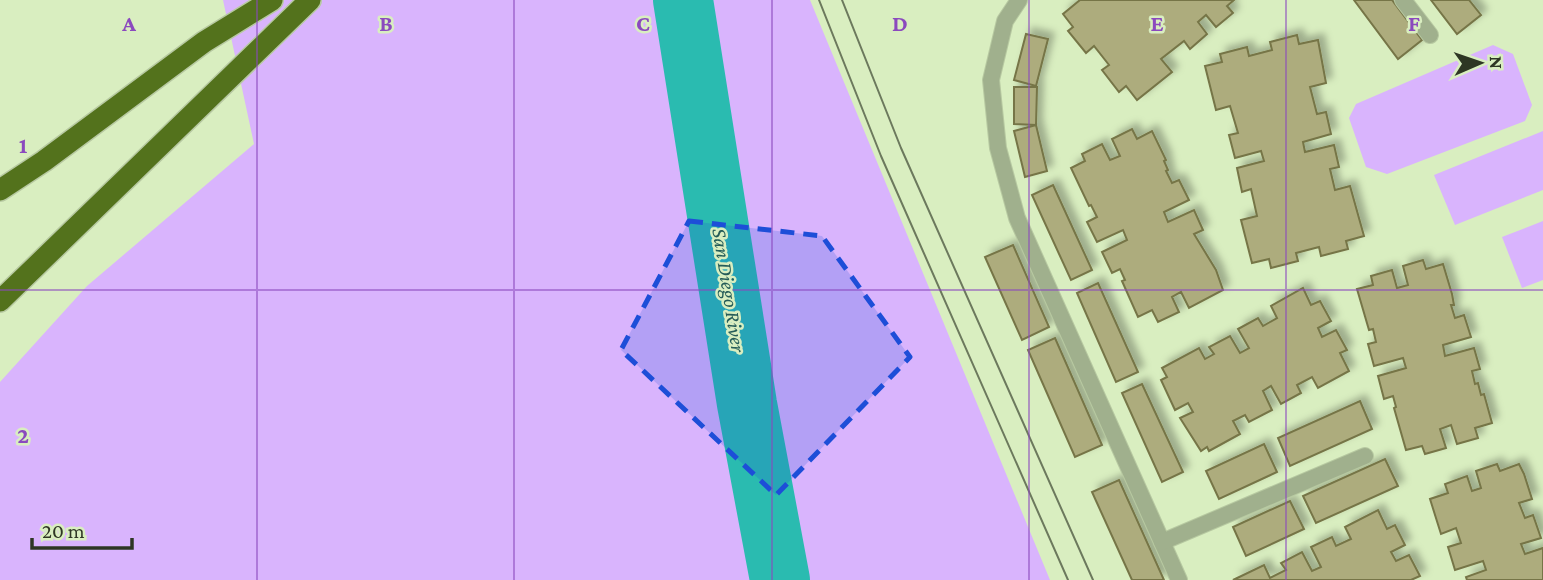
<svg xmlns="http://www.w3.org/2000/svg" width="1543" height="580" viewBox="0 0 1543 580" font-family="'Crimson Pro',serif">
<defs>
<filter id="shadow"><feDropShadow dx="6" dy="-6" stdDeviation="3.5" flood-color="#0004"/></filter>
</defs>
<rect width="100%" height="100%" fill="#d9eec0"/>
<g fill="#d9b4fd">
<path d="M 223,0 L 810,0 L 1050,580 L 0,580 L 0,382 L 87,286 L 254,144 Z"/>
<path d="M 1493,45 L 1513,54 L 1532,105 L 1525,121 L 1387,174 L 1366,167 L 1349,118 L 1356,104 Z"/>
<path d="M 1543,131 L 1543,190 L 1455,225 L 1434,175 Z"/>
<path d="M 1543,221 L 1543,280 L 1522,288 L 1502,237 Z"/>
</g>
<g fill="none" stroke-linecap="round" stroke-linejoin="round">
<path stroke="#2abbb0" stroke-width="60" d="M 683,0 L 747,404 L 780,580"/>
</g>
<g fill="#adac7d" stroke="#767547" stroke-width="2" filter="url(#shadow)">
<path d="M 1080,0 L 1234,0 L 1227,6 L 1233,13 L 1216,27 L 1206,15 L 1198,22 L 1207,34 L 1190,49 L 1184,41 L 1161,59 L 1172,72 L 1137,100 L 1126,86 L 1119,92 L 1102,70 L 1109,65 L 1094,46 L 1086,53 L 1068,31 L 1073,27 L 1063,14 Z"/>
<path d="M 1354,0 L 1392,0 L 1422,40 L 1398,59 Z"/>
<path d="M 1431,0 L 1469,0 L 1481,15 L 1457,34 Z"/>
<path d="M 1026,34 L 1048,39 L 1036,86 L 1014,80 Z"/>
<path d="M 1297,35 L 1299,44 L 1318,40 L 1326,83 L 1310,87 L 1317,114 L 1326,112 L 1331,134 L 1303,142 L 1305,152 L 1334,145 L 1339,167 L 1330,169 L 1335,190 L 1350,186 L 1364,236 L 1346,241 L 1348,249 L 1321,256 L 1319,247 L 1296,253 L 1298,261 L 1271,268 L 1269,259 L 1252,263 L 1241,220 L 1257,216 L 1251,189 L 1242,192 L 1237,168 L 1264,161 L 1261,151 L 1235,158 L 1229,135 L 1238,133 L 1230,106 L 1216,110 L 1205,66 L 1222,62 L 1220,54 L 1247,47 L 1249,56 L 1272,50 L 1270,42 Z"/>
<path d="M 1014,87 L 1037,87 L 1036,125 L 1014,124 Z"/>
<path d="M 1036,125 L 1047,171 L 1025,177 L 1014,131 Z"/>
<path d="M 1132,129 L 1137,139 L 1152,131 L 1166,160 L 1164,161 L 1168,170 L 1166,171 L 1172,183 L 1179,180 L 1189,200 L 1164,212 L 1168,222 L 1194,210 L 1203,230 L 1194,234 L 1216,270 L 1223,290 L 1189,308 L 1181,292 L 1172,297 L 1179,312 L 1158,322 L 1152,310 L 1138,317 L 1122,281 L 1125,280 L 1120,269 L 1112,273 L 1102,252 L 1127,240 L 1123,230 L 1097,242 L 1087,222 L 1097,217 L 1091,205 L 1089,206 L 1071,168 L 1085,161 L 1082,154 L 1102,144 L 1110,160 L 1120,156 L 1112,139 Z"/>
<path d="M 1053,185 L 1092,270 L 1071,280 L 1032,195 Z"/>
<path d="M 1013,245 L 1049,327 L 1022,340 L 985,257 Z"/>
<path d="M 1423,260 L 1426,269 L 1443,264 L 1452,294 L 1454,305 L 1451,305 L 1455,318 L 1464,315 L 1471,337 L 1443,345 L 1445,356 L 1474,348 L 1480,369 L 1472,371 L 1475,384 L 1478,383 L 1481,395 L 1484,394 L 1492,423 L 1475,428 L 1478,438 L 1457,444 L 1451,425 L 1440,429 L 1446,448 L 1425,454 L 1422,446 L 1406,450 L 1394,408 L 1396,407 L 1393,396 L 1384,399 L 1378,376 L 1406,368 L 1403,358 L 1374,366 L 1368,344 L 1376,342 L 1373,329 L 1369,330 L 1357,289 L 1373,285 L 1371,276 L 1392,270 L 1397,288 L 1408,285 L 1403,266 Z"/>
<path d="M 1098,283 L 1138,372 L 1116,382 L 1077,293 Z"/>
<path d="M 1303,288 L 1311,305 L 1320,301 L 1331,321 L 1318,328 L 1322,337 L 1336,330 L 1347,350 L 1340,353 L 1349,371 L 1318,388 L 1312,377 L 1297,385 L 1301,393 L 1281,404 L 1271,386 L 1263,391 L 1272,410 L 1249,422 L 1245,415 L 1233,421 L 1240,434 L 1209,451 L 1207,447 L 1201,451 L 1180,418 L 1193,412 L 1188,403 L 1175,410 L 1161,380 L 1167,377 L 1162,368 L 1199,348 L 1205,359 L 1214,354 L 1209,347 L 1230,336 L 1240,353 L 1249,348 L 1238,329 L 1258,318 L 1263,326 L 1277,318 L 1271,306 Z"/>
<path d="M 1055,338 L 1102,445 L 1075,457 L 1028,350 Z"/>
<path d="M 1142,384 L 1183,472 L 1162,482 L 1122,393 Z"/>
<path d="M 1360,401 L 1372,429 L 1290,466 L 1278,438 Z"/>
<path d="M 1264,444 L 1277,472 L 1219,499 L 1206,471 Z"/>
<path d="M 1385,459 L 1398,486 L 1316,523 L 1303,496 Z"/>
<path d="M 1497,464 L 1500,471 L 1519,464 L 1524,474 L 1532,499 L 1519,503 L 1525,518 L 1533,515 L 1541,538 L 1521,544 L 1525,554 L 1543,548 L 1543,580 L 1467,580 L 1466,577 L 1486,570 L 1483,561 L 1455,570 L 1448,547 L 1461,543 L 1456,528 L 1441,534 L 1430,499 L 1448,493 L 1445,484 L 1467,476 L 1472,491 L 1481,488 L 1476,471 Z"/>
<path d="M 1119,480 L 1164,580 L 1132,580 L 1092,492 Z"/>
<path d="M 1290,501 L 1304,529 L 1246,556 L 1233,527 Z"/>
<path d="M 1378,510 L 1387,529 L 1395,525 L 1405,545 L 1391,552 L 1396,561 L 1409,555 L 1420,576 L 1411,580 L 1233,580 L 1264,565 L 1270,578 L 1286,570 L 1281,563 L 1302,552 L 1312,571 L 1321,567 L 1311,547 L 1332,537 L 1336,546 L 1351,539 L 1345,527 Z"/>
</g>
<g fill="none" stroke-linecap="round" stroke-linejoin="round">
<g stroke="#b7c9a1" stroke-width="18">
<g id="service">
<path d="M 1019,0 L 1005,21 L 991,80 L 998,148 L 1017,218 L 1179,580"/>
<path d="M 1403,0 L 1430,35"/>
<path d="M 1162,542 L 1365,456"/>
</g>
</g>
<g stroke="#b7c9a1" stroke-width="24">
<g id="motorway">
<path d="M 0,190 L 44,161 L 204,42 L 272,0"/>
<path d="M 0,301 L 310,0"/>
</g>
</g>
<use href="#service" stroke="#a0b08d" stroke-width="16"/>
<use href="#motorway" stroke="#53721c" stroke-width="21"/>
<g stroke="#6c795d" stroke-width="2">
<path d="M 819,0 L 881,156 L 1068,580"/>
<path d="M 842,0 L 901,148 L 1093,580"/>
</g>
</g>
<path fill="#1d4ed8" fill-opacity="0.2" stroke="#1d4ed8" stroke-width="5" stroke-dasharray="14 9" stroke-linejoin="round" d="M 689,221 L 822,236 L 910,357 L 776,495 L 621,350 Z"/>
<path fill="none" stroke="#8b49be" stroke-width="2" stroke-opacity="0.55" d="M 257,0 L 257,580M 514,0 L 514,580M 772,0 L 772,580M 1029,0 L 1029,580M 1286,0 L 1286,580M 0,290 L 1543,290"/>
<g text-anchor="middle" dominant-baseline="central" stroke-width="5" stroke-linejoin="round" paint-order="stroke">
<g font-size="21" font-style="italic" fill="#255c58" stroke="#d9eec0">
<text transform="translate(729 290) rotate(81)">San Diego River</text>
</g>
</g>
<g font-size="23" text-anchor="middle" font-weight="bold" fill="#8b49be" stroke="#d9eec0" stroke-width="5" stroke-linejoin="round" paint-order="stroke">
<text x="129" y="31">A</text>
<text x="386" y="31">B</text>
<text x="643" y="31">C</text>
<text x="900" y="31">D</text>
<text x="1157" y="31">E</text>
<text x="1414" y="31">F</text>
<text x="23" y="153">1</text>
<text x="23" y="443">2</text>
</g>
<g transform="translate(1480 63) rotate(88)" stroke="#d9eec0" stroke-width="5" paint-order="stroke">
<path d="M0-5L12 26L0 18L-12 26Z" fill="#2e3624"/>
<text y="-10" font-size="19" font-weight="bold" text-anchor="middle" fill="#2e3624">N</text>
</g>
<path d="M32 538v10h100v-10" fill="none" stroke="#2e3624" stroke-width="3.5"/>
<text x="42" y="538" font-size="21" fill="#2e3624" stroke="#d9eec0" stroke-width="5" paint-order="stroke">20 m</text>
</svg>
